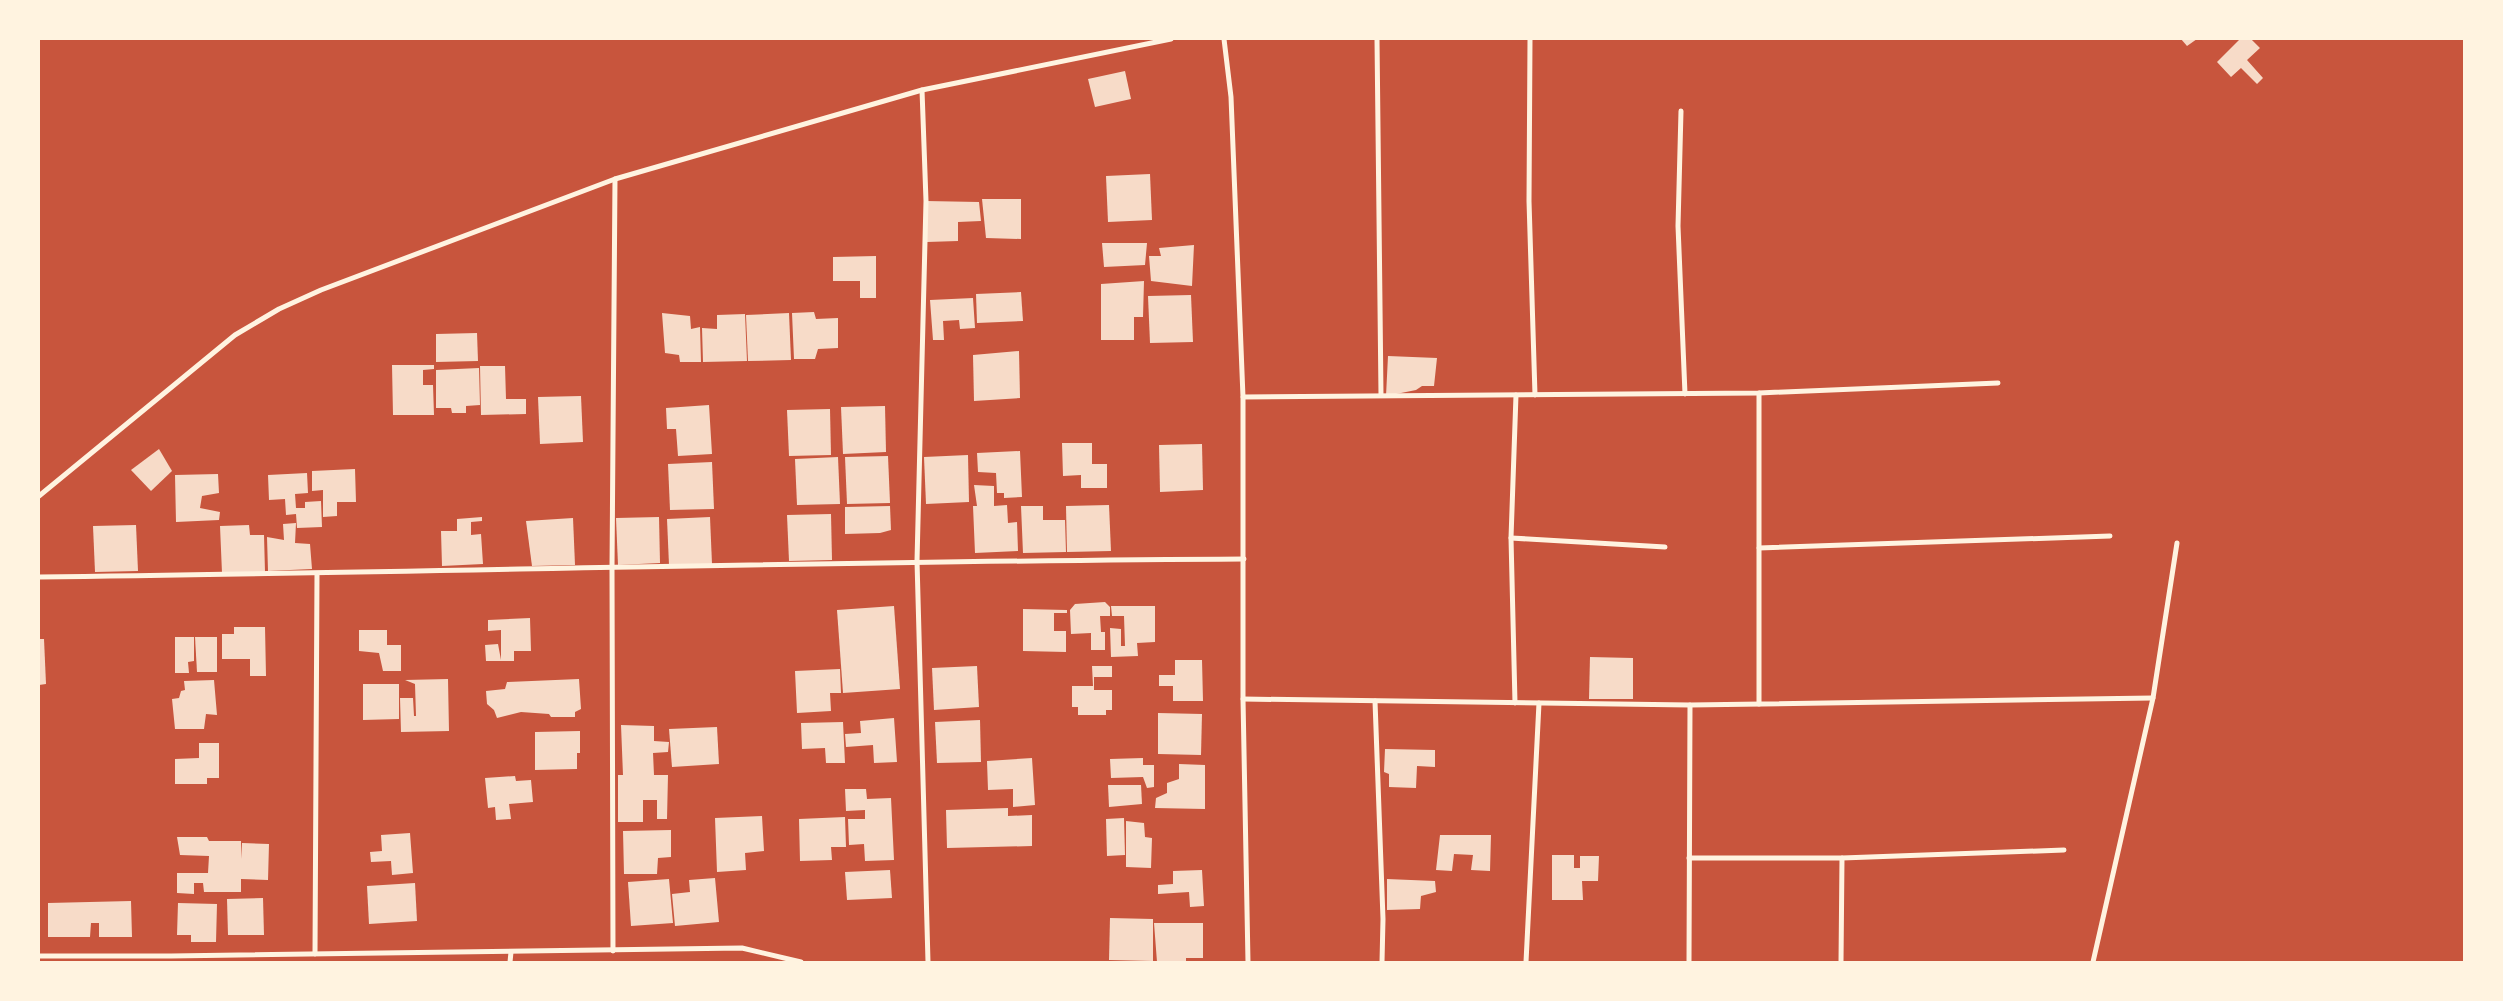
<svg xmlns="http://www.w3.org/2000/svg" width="2503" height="1001" viewBox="0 0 2503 1001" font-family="Raleway,sans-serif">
<rect width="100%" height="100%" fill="#c8553d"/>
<g fill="#f7dbc8">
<path d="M 2181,39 L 2197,39 L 2187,46 Z"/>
<path d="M 2238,39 L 2251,39 L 2260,48 L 2247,60 L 2263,78 L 2257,84 L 2241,68 L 2231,77 L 2217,62 L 2239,40 Z"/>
<path d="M 1125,71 L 1131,99 L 1095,107 L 1088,79 Z"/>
<path d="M 1150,174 L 1152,220 L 1108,222 L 1106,176 Z"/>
<path d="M 982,199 L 1021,199 L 1021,239 L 986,238 Z"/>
<path d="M 926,201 L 979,202 L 981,221 L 958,222 L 958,241 L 927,242 Z"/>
<path d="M 1102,243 L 1147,243 L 1145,265 L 1104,267 Z"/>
<path d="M 1194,245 L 1192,286 L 1151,281 L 1149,256 L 1161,256 L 1159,248 Z"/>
<path d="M 876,256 L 876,298 L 860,298 L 860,281 L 833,281 L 833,257 Z"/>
<path d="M 1144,281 L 1143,317 L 1134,317 L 1134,340 L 1101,340 L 1101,284 Z"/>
<path d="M 1021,292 L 1023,321 L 977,323 L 976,294 Z"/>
<path d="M 1191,295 L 1193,342 L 1150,343 L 1148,296 Z"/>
<path d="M 973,298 L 975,328 L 960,329 L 959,320 L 943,321 L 944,340 L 933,340 L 930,300 Z"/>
<path d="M 814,312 L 816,319 L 838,318 L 838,348 L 818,349 L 815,359 L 794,359 L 792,313 Z"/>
<path d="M 662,313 L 690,316 L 691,329 L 700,327 L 701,362 L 680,362 L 679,355 L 665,353 Z"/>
<path d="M 789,313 L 791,360 L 748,361 L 746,315 Z"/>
<path d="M 745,314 L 747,361 L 703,362 L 702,328 L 717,329 L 717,315 Z"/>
<path d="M 477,333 L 478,361 L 436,362 L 436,334 Z"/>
<path d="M 1019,351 L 1020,398 L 974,401 L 973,355 Z"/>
<path d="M 1388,356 L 1437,358 L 1434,386 L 1422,386 L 1416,390 L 1386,396 Z"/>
<path d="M 392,365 L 434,365 L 434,369 L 423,370 L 423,385 L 433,385 L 434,415 L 393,415 Z"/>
<path d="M 480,366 L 505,366 L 506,399 L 526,399 L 526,414 L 481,415 Z"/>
<path d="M 479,368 L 480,405 L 466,406 L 466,413 L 452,413 L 451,408 L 436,408 L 436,370 Z"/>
<path d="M 581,396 L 583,442 L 540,444 L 538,397 Z"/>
<path d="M 709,405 L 712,454 L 678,456 L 676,429 L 667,429 L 666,408 Z"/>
<path d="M 885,406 L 886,452 L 843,454 L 841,407 Z"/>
<path d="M 830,409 L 831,455 L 789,456 L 787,410 Z"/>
<path d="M 1062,443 L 1092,443 L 1092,464 L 1107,464 L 1107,488 L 1081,488 L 1081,475 L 1063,476 Z"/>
<path d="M 1202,444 L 1203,490 L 1160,492 L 1159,445 Z"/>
<path d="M 159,449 L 172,471 L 151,491 L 131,470 Z"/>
<path d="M 1020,451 L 1022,497 L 1004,498 L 1004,493 L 997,493 L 996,473 L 978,472 L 977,453 Z"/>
<path d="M 968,455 L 969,502 L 926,504 L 924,457 Z"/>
<path d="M 888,456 L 890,503 L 847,504 L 845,457 Z"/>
<path d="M 838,457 L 840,504 L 797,505 L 795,459 Z"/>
<path d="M 712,462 L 714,509 L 670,510 L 668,464 Z"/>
<path d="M 355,469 L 356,502 L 337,502 L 337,516 L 323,517 L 323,490 L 312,491 L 312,471 Z"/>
<path d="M 307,473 L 308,493 L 295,494 L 296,508 L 305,508 L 305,502 L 321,501 L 322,527 L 297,528 L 296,514 L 286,515 L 285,499 L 269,500 L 268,475 Z"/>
<path d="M 218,474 L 219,493 L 202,496 L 200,508 L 220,512 L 219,520 L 176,522 L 175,475 Z"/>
<path d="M 974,485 L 994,486 L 994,506 L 1007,505 L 1008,523 L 1017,522 L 1018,551 L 975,553 L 973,506 L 977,506 Z"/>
<path d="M 1109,505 L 1111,551 L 1067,552 L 1066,506 Z"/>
<path d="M 890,506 L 891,530 L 880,533 L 845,534 L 845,507 Z"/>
<path d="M 1021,506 L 1043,506 L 1043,520 L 1065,520 L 1066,552 L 1023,553 Z"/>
<path d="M 831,514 L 832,560 L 789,561 L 787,515 Z"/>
<path d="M 482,517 L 482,521 L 471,522 L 471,535 L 481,534 L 483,564 L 442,566 L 441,531 L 457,531 L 457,519 Z"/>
<path d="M 659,517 L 660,563 L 618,565 L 616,518 Z"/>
<path d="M 710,517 L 712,564 L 669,565 L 667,519 Z"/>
<path d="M 573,518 L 575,565 L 532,566 L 526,521 Z"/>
<path d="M 296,523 L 295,543 L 310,544 L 312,569 L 268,571 L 267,537 L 284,540 L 283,524 Z"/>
<path d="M 136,525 L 138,571 L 95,572 L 93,526 Z"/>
<path d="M 249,525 L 250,535 L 264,535 L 265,572 L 222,573 L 220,526 Z"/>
<path d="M 1105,602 L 1110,607 L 1110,616 L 1100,616 L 1101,632 L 1105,632 L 1105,650 L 1091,650 L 1091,633 L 1071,634 L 1070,610 L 1075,604 Z"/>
<path d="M 894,606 L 900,689 L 843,693 L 837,610 Z"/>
<path d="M 1111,606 L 1155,606 L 1155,642 L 1137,643 L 1138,656 L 1111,657 L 1110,628 L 1121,629 L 1121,646 L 1125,646 L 1124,616 L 1112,616 Z"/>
<path d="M 1023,609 L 1067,610 L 1067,613 L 1054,613 L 1054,631 L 1066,631 L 1066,652 L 1023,651 Z"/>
<path d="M 530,618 L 531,651 L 514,651 L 514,661 L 486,661 L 485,645 L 498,644 L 501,660 L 501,630 L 488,631 L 488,620 Z"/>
<path d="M 234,627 L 265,627 L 266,676 L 250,676 L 250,659 L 222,659 L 222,634 L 234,634 Z"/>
<path d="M 359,630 L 387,630 L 387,645 L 401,645 L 401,671 L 383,671 L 379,653 L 359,651 Z"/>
<path d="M 175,637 L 194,637 L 194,661 L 188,662 L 189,673 L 175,673 Z"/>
<path d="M 195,637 L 217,637 L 217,672 L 197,672 Z"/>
<path d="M 39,639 L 44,639 L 46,684 L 39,685 Z"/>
<path d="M 1590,657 L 1633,658 L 1633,699 L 1589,699 Z"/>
<path d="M 1175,660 L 1202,660 L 1203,701 L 1173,701 L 1173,686 L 1159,686 L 1159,675 L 1175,675 Z"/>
<path d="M 977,666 L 979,707 L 934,710 L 932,668 Z"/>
<path d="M 1092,666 L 1112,666 L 1112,677 L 1094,677 L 1094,690 L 1112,690 L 1112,710 L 1106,710 L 1106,715 L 1078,715 L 1078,707 L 1072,707 L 1072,686 L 1093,686 Z"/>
<path d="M 840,669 L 841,693 L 830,693 L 831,711 L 797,713 L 795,671 Z"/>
<path d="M 448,679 L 449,731 L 401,732 L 400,698 L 413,698 L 414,716 L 416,716 L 415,684 L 405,680 Z"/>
<path d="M 579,679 L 581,709 L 575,712 L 575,717 L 551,717 L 549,714 L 521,712 L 497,718 L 494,710 L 487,704 L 486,691 L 505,689 L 507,682 Z"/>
<path d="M 214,680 L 217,715 L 206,714 L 204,729 L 175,729 L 172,699 L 179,698 L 181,691 L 185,690 L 184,681 Z"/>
<path d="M 363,684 L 399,684 L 399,719 L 363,720 Z"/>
<path d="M 1158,713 L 1202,714 L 1201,755 L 1158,754 Z"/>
<path d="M 894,718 L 897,762 L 874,763 L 873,745 L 846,747 L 845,734 L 861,733 L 860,721 Z"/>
<path d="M 980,720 L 981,762 L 937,763 L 935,722 Z"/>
<path d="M 843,722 L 845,763 L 826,763 L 825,748 L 802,749 L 801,723 Z"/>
<path d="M 621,725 L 654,726 L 654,741 L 669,742 L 668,752 L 653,753 L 654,775 L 668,775 L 667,819 L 657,819 L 657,800 L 643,800 L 643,822 L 618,822 L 618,775 L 623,775 Z"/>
<path d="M 717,727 L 719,764 L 672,767 L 669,729 Z"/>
<path d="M 580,731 L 580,753 L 577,753 L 577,769 L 535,770 L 535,732 Z"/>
<path d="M 199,743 L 219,743 L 219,778 L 207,778 L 207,784 L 175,784 L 175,759 L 199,758 Z"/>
<path d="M 1385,749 L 1435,750 L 1435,767 L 1417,766 L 1416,788 L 1389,787 L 1389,774 L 1384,772 Z"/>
<path d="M 1032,758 L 1035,805 L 1013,807 L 1013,789 L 988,790 L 987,761 Z"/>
<path d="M 1143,758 L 1143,765 L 1154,765 L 1154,787 L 1147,788 L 1143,777 L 1111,778 L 1110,759 Z"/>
<path d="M 1179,764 L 1205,765 L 1205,809 L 1155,808 L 1156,798 L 1167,793 L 1167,783 L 1179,779 Z"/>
<path d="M 515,776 L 516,781 L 531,780 L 533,802 L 509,804 L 511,819 L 496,820 L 495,807 L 488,808 L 485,778 Z"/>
<path d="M 1108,785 L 1141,785 L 1142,804 L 1109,807 Z"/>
<path d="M 845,789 L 866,789 L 867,799 L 891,798 L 894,860 L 865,861 L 864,844 L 849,845 L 848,819 L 865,819 L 865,810 L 846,811 Z"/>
<path d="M 1008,808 L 1008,816 L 1032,815 L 1032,846 L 947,848 L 946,810 Z"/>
<path d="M 762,816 L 764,851 L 745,853 L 746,870 L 717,872 L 715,818 Z"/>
<path d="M 845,817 L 846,847 L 831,847 L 832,860 L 800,861 L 799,819 Z"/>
<path d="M 1124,818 L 1125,855 L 1107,856 L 1106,819 Z"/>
<path d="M 1126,821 L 1144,823 L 1145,837 L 1152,838 L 1151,868 L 1126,867 Z"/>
<path d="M 671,830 L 671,857 L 658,858 L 657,874 L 624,874 L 623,831 Z"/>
<path d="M 410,833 L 413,873 L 392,875 L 391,861 L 371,862 L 370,852 L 382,851 L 381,835 Z"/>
<path d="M 1440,835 L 1491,835 L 1490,871 L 1471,870 L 1473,855 L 1454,854 L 1452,871 L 1436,870 Z"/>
<path d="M 177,837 L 207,837 L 209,841 L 241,841 L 241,859 L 242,843 L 269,844 L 268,880 L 241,879 L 241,892 L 204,892 L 203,883 L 194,883 L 194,894 L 177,893 L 177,873 L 208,873 L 209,856 L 180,855 Z"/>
<path d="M 1552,855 L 1574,855 L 1574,868 L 1580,868 L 1580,856 L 1599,856 L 1598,881 L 1582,881 L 1583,900 L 1552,900 Z"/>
<path d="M 890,870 L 892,898 L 847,900 L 845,872 Z"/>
<path d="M 1202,870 L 1204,906 L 1190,907 L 1189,892 L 1158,894 L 1158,885 L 1173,884 L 1173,871 Z"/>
<path d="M 715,878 L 719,922 L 675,926 L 672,894 L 690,892 L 689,880 Z"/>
<path d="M 669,879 L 673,923 L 631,926 L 628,882 Z"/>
<path d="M 1387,879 L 1435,881 L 1436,892 L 1421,896 L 1420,909 L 1387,910 Z"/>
<path d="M 415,883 L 417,921 L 369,924 L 367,886 Z"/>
<path d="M 263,898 L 264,935 L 228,935 L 227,899 Z"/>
<path d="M 131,901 L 132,937 L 99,937 L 99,923 L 91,923 L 90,937 L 48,937 L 48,903 Z"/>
<path d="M 178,903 L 217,904 L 216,942 L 191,942 L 191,935 L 177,935 Z"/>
<path d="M 1110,918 L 1153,919 L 1153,961 L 1109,960 Z"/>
<path d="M 1154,923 L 1203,923 L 1203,958 L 1186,958 L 1186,962 L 1157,962 Z"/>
</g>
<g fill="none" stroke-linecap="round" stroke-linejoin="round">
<g stroke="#fff3e0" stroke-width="5">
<path d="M 1224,39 L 1231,97 L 1243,397 L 1243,699 L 1248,962"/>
<path d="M 1377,39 L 1381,395"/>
<path d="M 1530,39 L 1529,201 L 1535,395"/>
<path d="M 922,90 L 926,201 L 917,561 L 928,962"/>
<path d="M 1681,111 L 1678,226 L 1685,394"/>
<path d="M 1243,397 L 1759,393 L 1998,383"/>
<path d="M 39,496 L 235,335 L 279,309 L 321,290 L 615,179 L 922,90 L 1171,39"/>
<path d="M 1511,538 L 1665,547"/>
<path d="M 1759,548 L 2110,536"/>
<path d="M 39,577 C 440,572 842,561 1244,559"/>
<path d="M 1243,699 L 1690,705 L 2153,698"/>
<path d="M 1375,701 L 1383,919 L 1382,962"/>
<path d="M 1515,703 L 1511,538 L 1516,395"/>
<path d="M 1759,704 L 1759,393"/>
<path d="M 1689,858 L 1842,858 L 1841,962"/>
<path d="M 1842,858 L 2064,850"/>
<path d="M 613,951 L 612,568 L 615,179"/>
<path d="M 315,954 L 317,574"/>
<path d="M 39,956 L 171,956 L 742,948 L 801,962"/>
<path d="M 510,962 L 511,952"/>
<path d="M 1526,962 L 1539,703"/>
<path d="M 1689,962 L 1690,705"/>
<path d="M 2093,962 L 2153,698 L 2177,543"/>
</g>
</g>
<rect width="2503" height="1001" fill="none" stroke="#fff3e0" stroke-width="80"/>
</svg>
